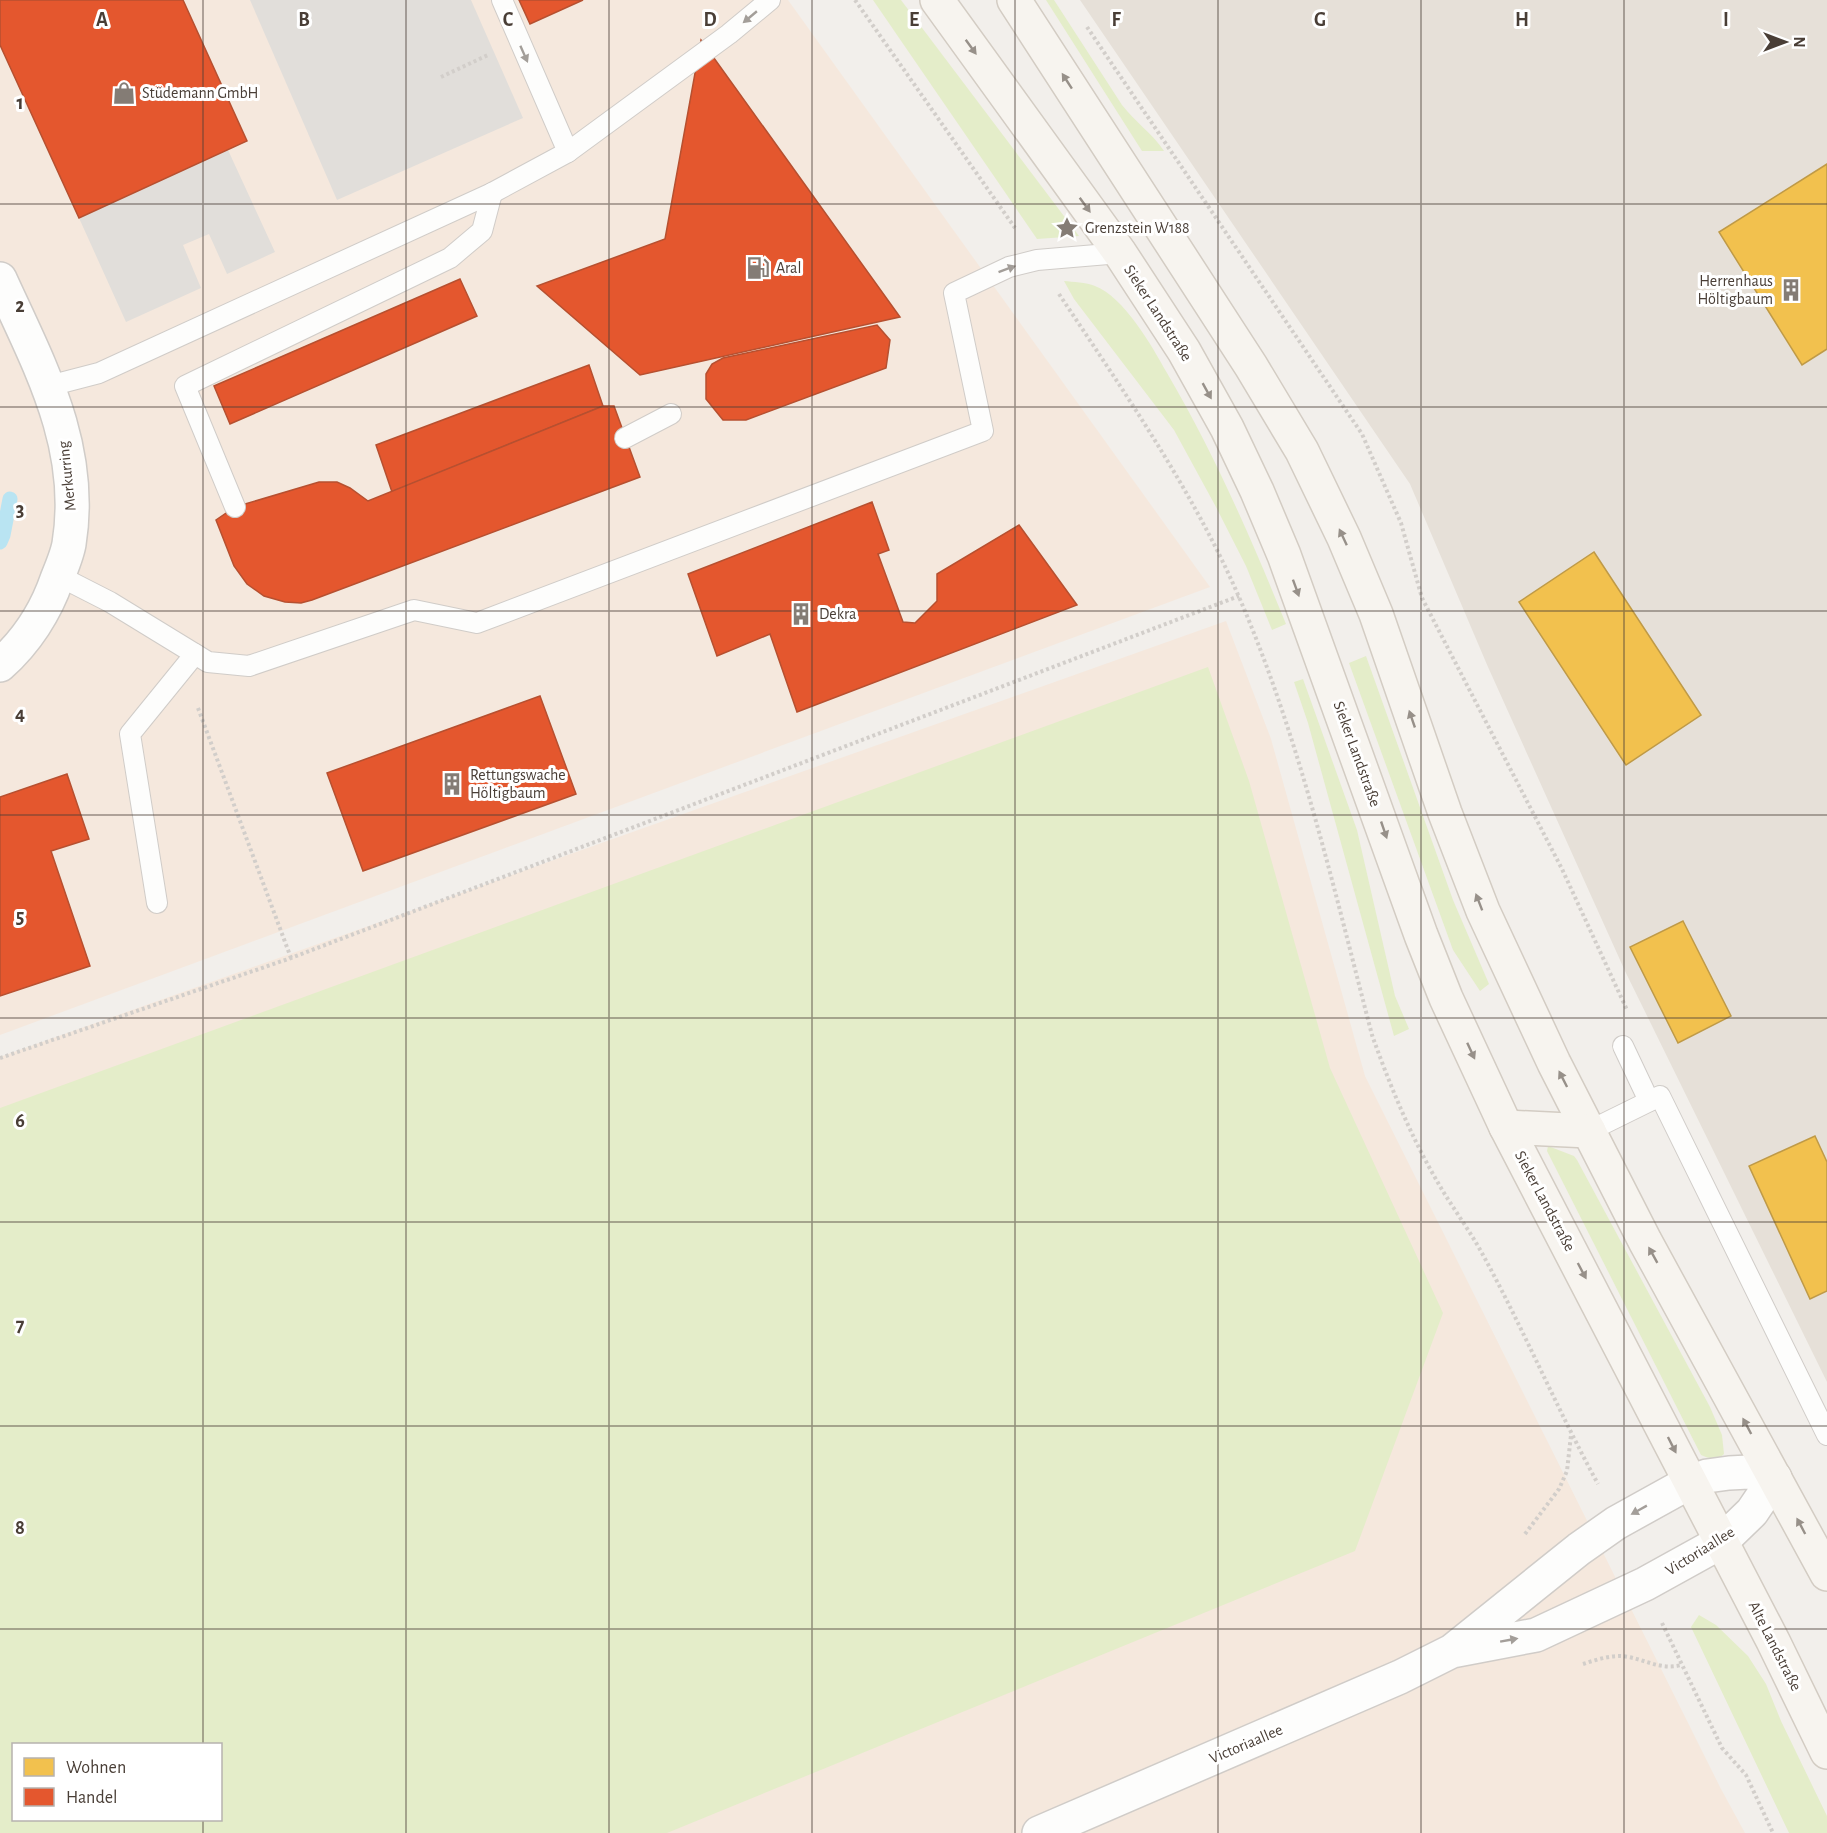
<svg xmlns="http://www.w3.org/2000/svg" width="1827" height="1833" viewBox="0 0 1827 1833" font-family="'Alegreya Sans',sans-serif">
<rect width="100%" height="100%" fill="#f2efeb"/>
<path fill="#e6e0d8" d="M 1080,0 L 1827,0 L 1827,1382 L 1625,971 L 1488,667 L 1410,484 Z"/>
<g fill="#f5e8dd" fill-rule="evenodd">
<path d="M 0,0 L 788,0 L 1210,587 L 0,1035 Z"/>
<path d="M 1226,621 L 1271,739 L 1365,1076 L 1721,1789 L 1745,1833 L 0,1833 L 0,1057 ZM 14,1744 L 220,1744 L 220,1820 L 14,1820 Z"/>
</g>
<g fill="#e4edc9" fill-rule="evenodd">
<path d="M 873,0 L 901,0 L 1079,236 L 1037,239 Z"/>
<path d="M 1046,0 L 1054,0 L 1122,105 C 1135,122 1152,133 1164,151 L 1142,151 Z"/>
<path d="M 1064,281 C 1073,282 1086,282 1095,286 C 1124,297 1152,346 1167,373 C 1214,453 1251,538 1286,624 L 1272,630 L 1246,566 L 1216,507 L 1174,430 L 1074,299 Z"/>
<path d="M 1366,656 L 1453,900 L 1489,984 L 1480,991 L 1453,950 L 1349,663 Z"/>
<path d="M 1208,667 L 1249,781 L 1330,1068 L 1443,1313 L 1355,1551 L 667,1833 L 0,1833 L 0,1108 ZM 14,1744 L 220,1744 L 220,1820 L 14,1820 Z"/>
<path d="M 1303,679 L 1357,830 L 1395,996 L 1409,1029 L 1394,1036 L 1308,723 L 1294,682 Z"/>
<path d="M 1548,1146 L 1574,1156 L 1577,1160 L 1710,1407 L 1722,1435 L 1724,1454 C 1718,1460 1709,1459 1701,1455 L 1547,1151 Z"/>
<path d="M 1699,1615 L 1716,1625 L 1748,1656 L 1766,1684 L 1781,1721 L 1827,1816 L 1827,1833 L 1789,1833 L 1691,1627 Z"/>
</g>
<g fill="#e1deda">
<path d="M 250,0 L 471,0 L 523,118 L 337,200 Z"/>
<path d="M 228,150 L 275,252 L 227,274 L 209,234 L 183,245 L 201,288 L 126,322 L 79,218 Z"/>
</g>
<g fill="#f2c14e" stroke="#bf9a47" stroke-width="1.5">
<path d="M 1827,164 L 1827,349 L 1802,365 L 1719,232 Z"/>
<path d="M 1594,552 L 1701,715 L 1626,765 L 1519,602 Z"/>
<path d="M 1683,921 L 1731,1016 L 1678,1043 L 1630,947 Z"/>
<path d="M 1815,1136 L 1827,1162 L 1827,1291 L 1810,1299 L 1749,1166 Z"/>
</g>
<g fill="#e4572e" stroke="#b65030" stroke-width="1.5">
<path d="M 0,0 L 183,0 L 247,141 L 79,218 L 0,45 Z"/>
<path d="M 519,0 L 583,0 L 530,24 Z"/>
<path d="M 701,40 L 900,317 L 640,375 L 537,286 L 665,239 Z"/>
<path d="M 460,279 L 477,316 L 230,424 L 214,386 Z"/>
<path d="M 877,325 L 890,340 L 886,368 L 746,420 L 723,420 L 706,399 L 706,374 L 712,364 L 723,358 Z"/>
<path d="M 589,365 L 603,406 L 392,492 L 376,445 Z"/>
<path d="M 603,406 L 614,406 L 640,477 L 312,600 L 301,603 L 285,602 L 264,596 L 247,584 L 234,566 L 216,520 L 235,507 L 319,482 L 337,482 L 350,488 L 368,501 Z"/>
<path d="M 872,502 L 889,550 L 878,554 L 903,622 L 915,623 L 937,601 L 937,574 L 1019,525 L 1077,605 L 797,712 L 770,634 L 717,656 L 688,574 Z"/>
<path d="M 540,696 L 576,794 L 363,871 L 327,773 Z"/>
<path d="M 67,774 L 89,839 L 51,851 L 90,966 L 0,996 L 0,797 Z"/>
</g>
<g fill="none" stroke-linecap="round" stroke-linejoin="round">
<path stroke="#b9e4f2" stroke-width="15" d="M 0,542 L 3,535 L 10,499"/>
<g stroke="#d0ccc8" stroke-width="22">
<g id="service">
<path d="M 502,0 L 568,152"/>
<path d="M 49,386 L 99,373 L 492,193 L 568,152 L 729,34 L 770,0"/>
<path d="M 625,438 L 671,414"/>
<path d="M 235,507 L 185,386 L 450,258 L 482,231 L 492,193"/>
<path d="M 59,576 L 110,602 L 208,662 L 249,666 L 414,610 L 477,623 L 983,431 L 954,293 L 1009,267 L 1037,260 L 1120,253"/>
<path d="M 157,903 L 130,734 L 195,654"/>
<path d="M 1623,1046 L 1649,1101"/>
<path d="M 1589,1131 L 1660,1096 L 1827,1435"/>
</g>
</g>
<g stroke="#d0ccc8" stroke-width="36">
<path id="minor" d="M 0,279 C 39,365 85,446 69,544 C 67,555 62,567 57,579 C 46,611 26,642 0,665"/>
</g>
<g stroke="#d0ccc8" stroke-width="36">
<path id="tertiary" d="M 1039,1833 L 1400,1677 L 1452,1651 L 1579,1549 L 1616,1523 L 1690,1482 L 1707,1476 L 1729,1473 L 1749,1472 L 1775,1478 L 1752,1512 L 1721,1542 L 1645,1584 L 1536,1635 L 1452,1651"/>
</g>
<g stroke="#d3ccc3" stroke-width="36">
<g id="secondary">
<path d="M 937,0 L 1120,253 L 1184,351 L 1227,428 L 1257,491 L 1284,555 L 1421,935 L 1446,998 L 1506,1127 L 1773,1641 L 1827,1752"/>
<path d="M 1014,0 L 1251,366 L 1302,451 L 1344,538 L 1376,614 L 1445,813 L 1483,911 L 1554,1063 L 1645,1241 L 1827,1574"/>
<path d="M 1506,1127 L 1589,1131"/>
</g>
</g>
<g stroke="#d2ceca" stroke-width="4" stroke-dasharray="3 3" stroke-linecap="butt">
<path d="M 855,0 L 1015,228"/>
<path d="M 1087,27 L 1362,434 L 1401,523 L 1422,598 L 1562,869 L 1627,1010"/>
<path d="M 441,77 L 488,55"/>
<path d="M 1059,294 C 1124,392 1192,489 1239,597 C 1299,736 1334,889 1372,1035 C 1389,1083 1411,1137 1437,1181 C 1451,1206 1469,1229 1483,1255 C 1524,1330 1557,1409 1598,1484"/>
<path d="M 198,708 L 291,958"/>
<path d="M 0,1058 L 291,958 L 1239,596"/>
<path d="M 1525,1534 L 1559,1489 L 1567,1471 L 1571,1435"/>
<path d="M 1662,1623 L 1722,1748 L 1746,1775 L 1773,1833"/>
<path d="M 1583,1664 C 1595,1660 1608,1656 1620,1656 C 1642,1657 1659,1671 1681,1665"/>
</g>
<use href="#service" stroke="#fdfdfc" stroke-width="20"/>
<use href="#minor" stroke="#fdfdfc" stroke-width="33"/>
<use href="#tertiary" stroke="#fdfdfc" stroke-width="33"/>
<use href="#secondary" stroke="#f7f4ef" stroke-width="33"/>
</g>
<defs><path id="oneway-solid" d="M-6-.8H1V-3.2L6.5 0L1 3.2V.8H-6Z" transform="scale(1.5)"/></defs>
<g fill="#a39e99">
<use href="#oneway-solid" transform="translate(750 17) rotate(140)"/>
<use href="#oneway-solid" transform="translate(524 54) rotate(66)"/>
<use href="#oneway-solid" transform="translate(1007 269) rotate(-20)"/>
<use href="#oneway-solid" transform="translate(1639 1510) rotate(151)"/>
<use href="#oneway-solid" transform="translate(1509 1640) rotate(-10)"/>
</g>
<g fill="#979089">
<use href="#oneway-solid" transform="translate(971 47) rotate(54)"/>
<use href="#oneway-solid" transform="translate(1067 81) rotate(-123)"/>
<use href="#oneway-solid" transform="translate(1085 205) rotate(54)"/>
<use href="#oneway-solid" transform="translate(1207 391) rotate(61)"/>
<use href="#oneway-solid" transform="translate(1343 537) rotate(-115)"/>
<use href="#oneway-solid" transform="translate(1296 588) rotate(70)"/>
<use href="#oneway-solid" transform="translate(1412 719) rotate(-109)"/>
<use href="#oneway-solid" transform="translate(1384 830) rotate(71)"/>
<use href="#oneway-solid" transform="translate(1479 902) rotate(-111)"/>
<use href="#oneway-solid" transform="translate(1471 1051) rotate(65)"/>
<use href="#oneway-solid" transform="translate(1563 1079) rotate(-117)"/>
<use href="#oneway-solid" transform="translate(1653 1255) rotate(-119)"/>
<use href="#oneway-solid" transform="translate(1582 1271) rotate(62)"/>
<use href="#oneway-solid" transform="translate(1747 1426) rotate(-118)"/>
<use href="#oneway-solid" transform="translate(1672 1445) rotate(63)"/>
<use href="#oneway-solid" transform="translate(1801 1526) rotate(-118)"/>
</g>
<path fill="none" stroke="#493e36" stroke-width="1.5" stroke-opacity="0.55" d="M 203,0 L 203,1744M 406,0 L 406,1833M 609,0 L 609,1833M 812,0 L 812,1833M 1015,0 L 1015,1833M 1218,0 L 1218,1833M 1421,0 L 1421,1833M 1624,0 L 1624,1833M 0,204 L 1827,204M 0,407 L 1827,407M 0,611 L 1827,611M 0,815 L 1827,815M 0,1018 L 1827,1018M 0,1222 L 1827,1222M 0,1426 L 1827,1426M 0,1629 L 1827,1629M 203,1820 L 203,1833"/>
<defs>
<g id="shop-bare" transform="scale(1.8)"><path d="M-5-2.5h2.3a2.7 3.5 0 0 1 5.4 0H5L5.5 6h-11ZM-1.5-2.5h3a1.5 2.3 0 0 0-3 0Z" fill="#847c75" stroke="#fff" stroke-width="2.5" paint-order="stroke"/></g>
<g id="sight-bare" transform="scale(1.8)"><path d="M0-6L1.8-2.2L6-1.7L2.9 1.2L3.7 5.4L0 3.3L-3.7 5.4L-2.9 1.2L-6-1.7L-1.8-2.2Z" fill="#847c75" stroke="#fff" stroke-width="2.5" paint-order="stroke"/></g>
<g id="fuel-bare" transform="scale(1.8)"><path d="M-5.5-6h7V0h2V4h1.3V-2.5L3-4.5l.8-.8L6-3V5H2.5V1h-1V6h-7ZM-4.2-4.7v3.2H.2V-4.7Z" fill="#847c75" stroke="#fff" stroke-width="2.5" paint-order="stroke"/></g>
<g id="building-bare" transform="scale(1.8)"><path d="M-4-6H4V6H1V3H-1V6H-4ZM-2.5-4.3h1.7v1.8h-1.7ZM.8-4.3h1.7v1.8H.8ZM-2.5-1h1.7V.8h-1.7ZM.8-1h1.7V.8H.8Z" fill="#847c75" stroke="#fff" stroke-width="2.5" paint-order="stroke"/></g>
</defs>
<g fill-rule="evenodd">
<use href="#shop-bare" x="124" y="93"/>
<use href="#sight-bare" x="1067" y="228"/>
<use href="#fuel-bare" x="758" y="268"/>
<use href="#building-bare" x="1791" y="290"/>
<use href="#building-bare" x="801" y="614"/>
<use href="#building-bare" x="452" y="784"/>
</g>
<g text-anchor="middle" dominant-baseline="central" stroke-width="6" stroke-linejoin="round" paint-order="stroke">
<g font-size="16" fill="#493e36" stroke="#fff" text-anchor="start">
<text x="142" y="93">Stüdemann GmbH</text>
<text x="1085" y="228">Grenzstein W188</text>
<text x="776" y="268">Aral</text>
<text x="1773" y="281" text-anchor="end">Herrenhaus<tspan x="1773" dy="18">Höltigbaum</tspan></text>
<text x="819" y="614">Dekra</text>
<text x="470" y="775">Rettungswache<tspan x="470" dy="18">Höltigbaum</tspan></text>
</g>
<g font-size="16" fill="#493e36" stroke="#fff">
<text transform="translate(1158 313) rotate(57)">Sieker Landstraße</text>
<text transform="translate(67 476) rotate(-96)">Merkurring</text>
<text transform="translate(1357 754) rotate(70)">Sieker Landstraße</text>
<text transform="translate(1545 1201) rotate(62)">Sieker Landstraße</text>
<text transform="translate(1700 1551) rotate(-32)">Victoriaallee</text>
<text transform="translate(1775 1646) rotate(63)">Alte Landstraße</text>
<text transform="translate(1246 1744) rotate(-23)">Victoriaallee</text>
</g>
</g>
<g font-size="20" text-anchor="middle" font-weight="bold" fill="#493e36" stroke="#fff" stroke-width="6" stroke-linejoin="round" paint-order="stroke">
<text x="102" y="26">A</text>
<text x="304" y="26">B</text>
<text x="508" y="26">C</text>
<text x="710" y="26">D</text>
<text x="914" y="26">E</text>
<text x="1116" y="26">F</text>
<text x="1320" y="26">G</text>
<text x="1522" y="26">H</text>
<text x="1726" y="26">I</text>
<text x="20" y="109">1</text>
<text x="20" y="312">2</text>
<text x="20" y="516">3</text>
<text x="20" y="720">4</text>
<text x="20" y="923">5</text>
<text x="20" y="1127">6</text>
<text x="20" y="1331">7</text>
<text x="20" y="1534">8</text>
</g>
<rect x="12" y="1743" width="210" height="78" fill="#ffffff" stroke="#b6b2af" stroke-width="1.5"/>
<rect x="24" y="1758" width="30" height="18" fill="#f2c14e" stroke="#b6b2af" stroke-width="1.5"/>
<text x="66" y="1773" font-size="18" fill="#493e36">Wohnen</text>
<rect x="24" y="1788" width="30" height="18" fill="#e4572e" stroke="#b6b2af" stroke-width="1.5"/>
<text x="66" y="1803" font-size="18" fill="#493e36">Handel</text>
<g transform="translate(1785 42) rotate(90)" stroke="#ffffff" stroke-width="4.5" paint-order="stroke">
<path d="M0-4.5L10 22L0 15L-10 22Z" fill="#493e36"/>
<text y="-9" font-size="16" font-weight="bold" text-anchor="middle" fill="#493e36">N</text>
</g>
</svg>
